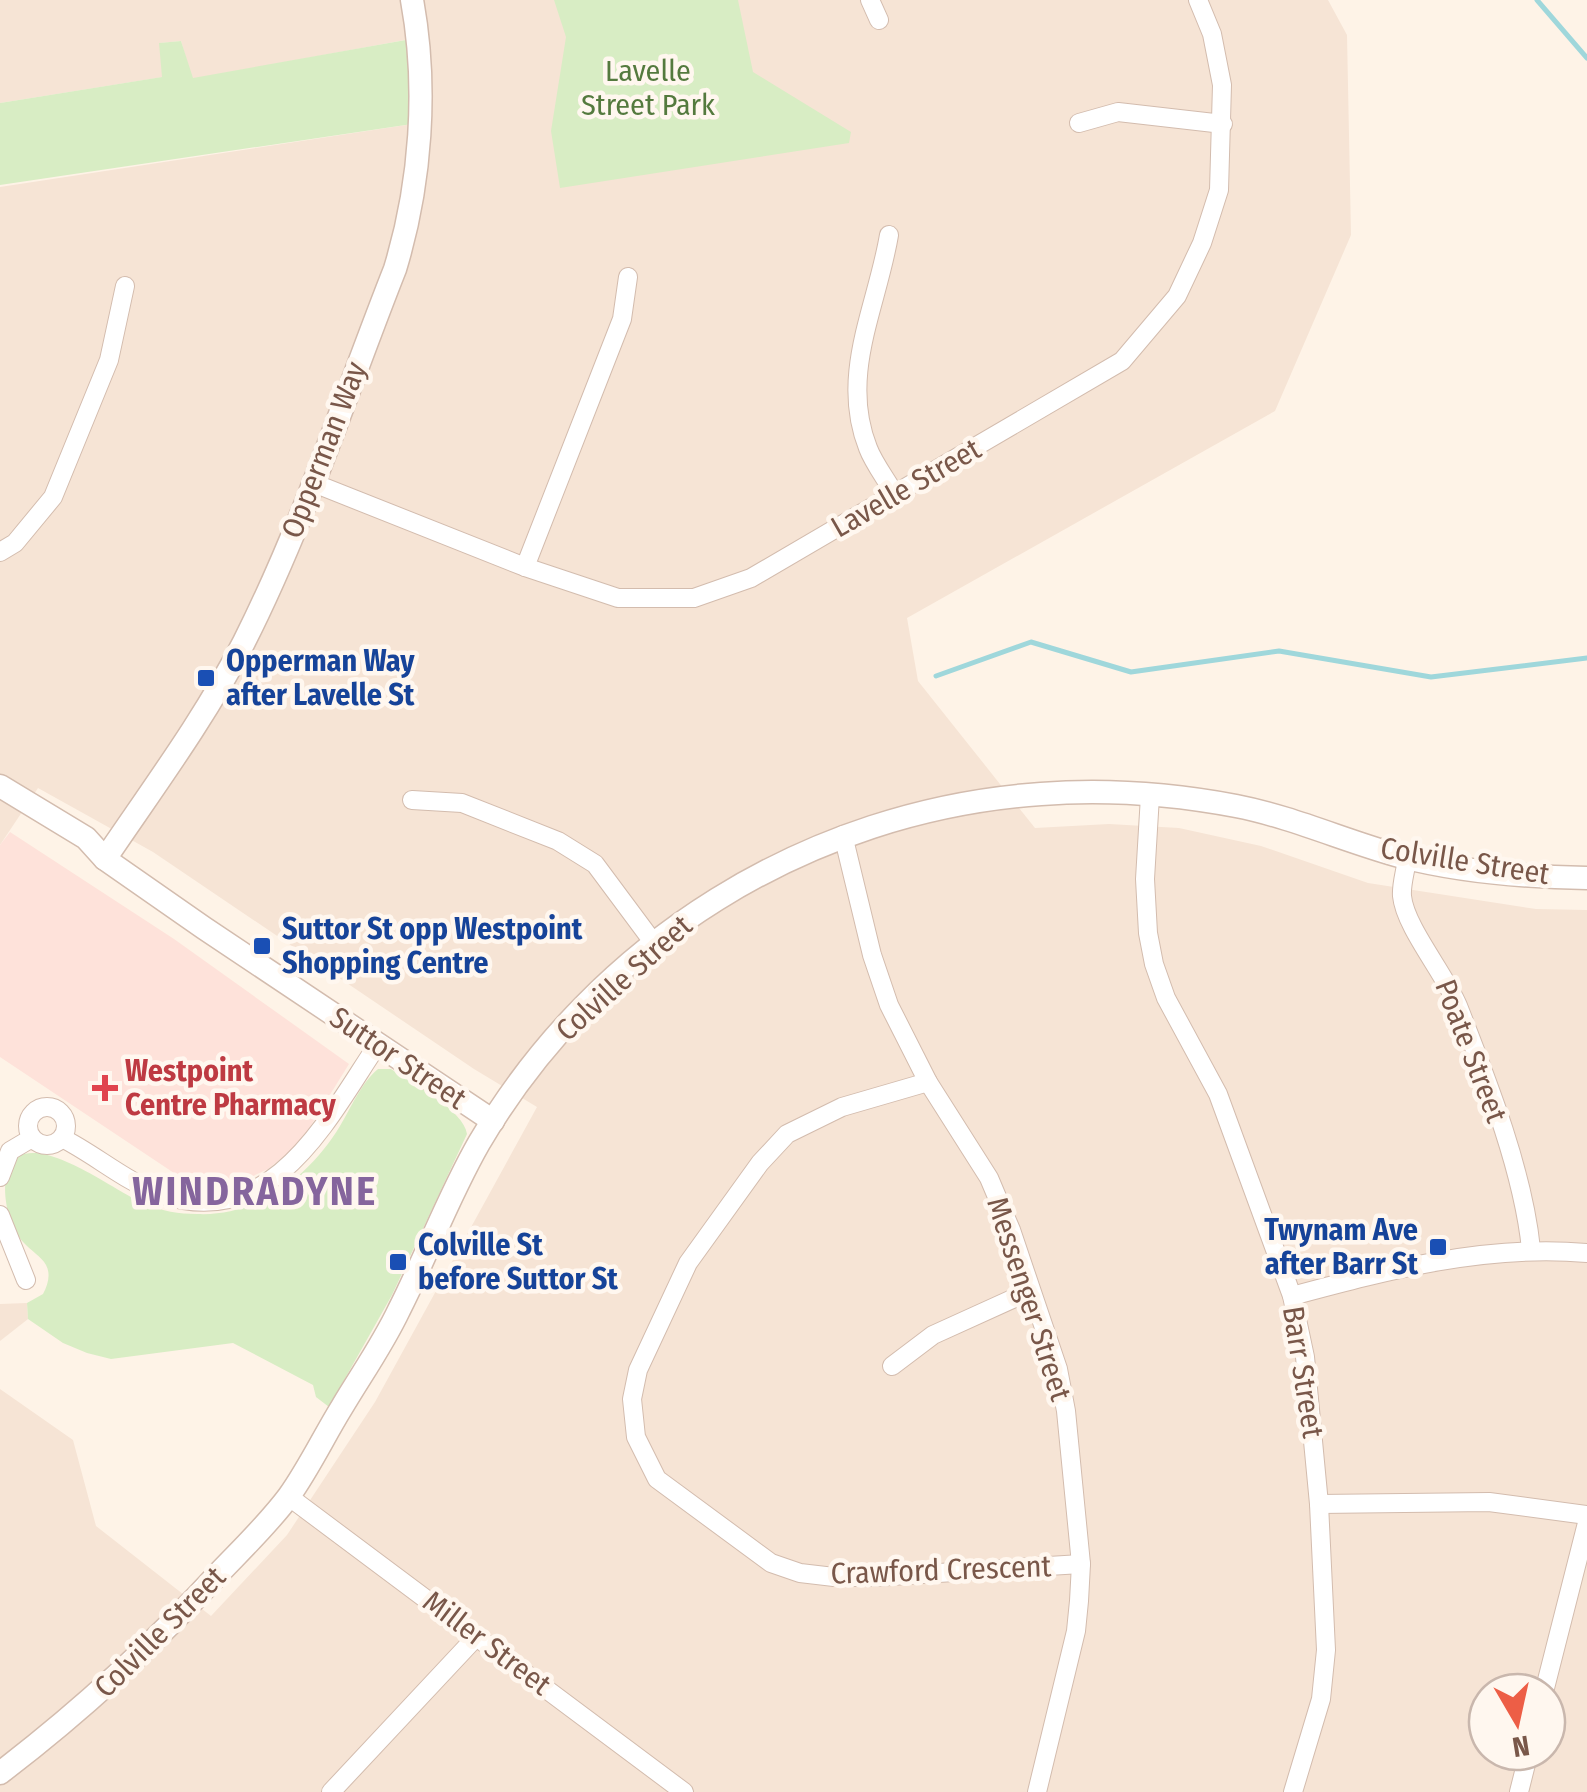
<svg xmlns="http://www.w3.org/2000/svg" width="1587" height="1792" viewBox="0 0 1587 1792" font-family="'Fira Sans Condensed',sans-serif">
<rect width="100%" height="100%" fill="#fef3e7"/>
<g fill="#f6e4d5" fill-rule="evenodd">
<path d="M 0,0 L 1328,0 L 1347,35 L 1351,235 L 1275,411 L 907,618 L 918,681 L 1035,828 L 1109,824 L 1179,828 L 1261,846 L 1368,883 L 1536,909 L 1587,910 L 1587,1792 L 0,1792 L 0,1389 L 73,1440 L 96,1526 L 211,1616 L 287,1535 L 375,1402 L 537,1107 L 474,1069 L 153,852 L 38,788 L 0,845 L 0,187 L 419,123 L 416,38 L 192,79 L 181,41 L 160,43 L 163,77 L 0,103 ZM 1487,1692 L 1547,1692 L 1547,1752 L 1487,1752 Z"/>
<path d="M 27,1303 L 28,1319 L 0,1341 L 0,1304 Z"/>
</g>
<path fill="#fee2da" d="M 10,832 L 174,939 L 349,1064 L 300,1143 L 268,1169 L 232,1186 L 195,1187 L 0,1057 L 0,845 Z"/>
<g fill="#d8edc4">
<path d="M 554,0 L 738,0 L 753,72 L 851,132 L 849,143 L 560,188 L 551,131 L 566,37 Z"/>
<path d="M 417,38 L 419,123 L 0,185 L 0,103 L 162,77 L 159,43 L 181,41 L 193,78 Z"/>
<path d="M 378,1069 L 391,1069 C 411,1083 464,1110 467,1134 L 392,1295 L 329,1407 L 316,1397 L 313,1385 L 233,1343 L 111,1359 L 87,1353 L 63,1343 L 28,1319 L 27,1303 L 43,1294 C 48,1285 51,1274 46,1265 C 41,1256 31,1251 24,1243 C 7,1226 0,1188 9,1165 C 33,1126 118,1194 145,1204 C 162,1211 179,1214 197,1214 C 257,1217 310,1176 340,1126 C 351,1108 361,1083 378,1069 Z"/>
</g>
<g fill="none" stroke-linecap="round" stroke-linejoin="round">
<g stroke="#9fd7db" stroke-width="5">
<path d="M 1537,0 L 1587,58"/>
<path d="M 936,676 L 1031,642 L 1131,672 L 1279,651 L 1431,677 L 1587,658"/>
</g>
<g stroke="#d3bcae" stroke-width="20">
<g id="minor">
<path d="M 870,0 L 879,20"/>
<path d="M 1079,123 L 1118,112 L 1223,124"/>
<path d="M 889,235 C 877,307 839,375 868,448 C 874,464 887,480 895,495"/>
<path d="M 311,482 L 525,567 L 618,598 L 694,598 L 751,578 L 1122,361 L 1177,296 L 1202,243 L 1219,190 L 1222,85 L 1212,34 L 1198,0"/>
<path d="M 0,552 L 15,543 L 53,497 L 109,360 L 125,286"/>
<path d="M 525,567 L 622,319 L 628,277"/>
<path d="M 1150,796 L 1145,879 L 1148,933 L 1154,964 L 1166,998 L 1218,1094 L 1292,1296 L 1305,1357 L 1319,1504 L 1326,1650 L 1321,1699 L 1293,1792"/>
<path d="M 412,800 L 462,803 L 558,841 L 595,864 L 653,942"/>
<path d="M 843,835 L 872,955 L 889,1005 L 928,1082 L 989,1178 L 1011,1230 L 1058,1369 L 1066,1411 L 1081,1564 L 1079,1601 L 1076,1631 L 1037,1792"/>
<path d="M 1407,858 C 1406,870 1401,884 1402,896 C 1405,927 1445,974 1458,1006 C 1487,1080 1523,1170 1531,1249"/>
<path d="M 928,1082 L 842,1107 L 787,1134 L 760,1163 L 688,1263 L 638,1370 L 632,1399 L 636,1437 L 657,1479 L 771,1563 L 800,1573 L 834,1577 L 875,1577 L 1081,1564"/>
<circle cx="47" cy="1126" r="19"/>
<path d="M 62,1138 C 96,1155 127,1183 163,1195 C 274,1231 328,1118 378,1044"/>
<path d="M 0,1177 L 10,1151 L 32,1138"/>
<path d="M 0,1215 L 26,1280"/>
<path d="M 1292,1296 C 1389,1270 1486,1244 1587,1253"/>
<path d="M 892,1366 L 933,1335 L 1030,1291"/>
<path d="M 288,1496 L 684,1792"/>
<path d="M 1319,1504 L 1489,1502 L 1587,1515"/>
<path d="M 1544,1692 L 1587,1523"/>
<path d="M 331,1792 L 477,1636"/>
<path d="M 1519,1792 L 1529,1752"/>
</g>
</g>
<g stroke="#d3bcae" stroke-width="25">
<g id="tertiary">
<path d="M 0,786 L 86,838 L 105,859 L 204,928 L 493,1121"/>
<path d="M 105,859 C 153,788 205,718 244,642 C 304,523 346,393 395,269 C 421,184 428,87 412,0"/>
<path d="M 0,1773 C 80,1712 152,1646 220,1572 C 243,1548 269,1523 289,1496 C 309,1468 324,1436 342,1407 C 361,1375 383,1344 399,1310 C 427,1255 448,1197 479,1143 C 597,942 809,810 1041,794 C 1106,789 1172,794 1236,806 C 1293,817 1347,842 1403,857 C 1462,872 1527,877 1587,878"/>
</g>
</g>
<use href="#minor" stroke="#fff" stroke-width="18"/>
<use href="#tertiary" stroke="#fff" stroke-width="22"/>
</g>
<g fill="#1a4fb4" stroke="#fff7ef" stroke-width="4">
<rect x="196" y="668" width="20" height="20" rx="5"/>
<rect x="252" y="936" width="20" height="20" rx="5"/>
<rect x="1428" y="1237" width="20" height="20" rx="5"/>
<rect x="388" y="1252" width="20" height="20" rx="5"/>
</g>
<path fill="#e0444e" stroke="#fff7ef" stroke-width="4" d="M100 1073h10v10h10v10h-10v10h-10v-10h-10v-10h10z"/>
<g text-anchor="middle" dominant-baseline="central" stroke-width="9" stroke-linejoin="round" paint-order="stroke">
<g font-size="30" fill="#547a3e" stroke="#fff7ef">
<text x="648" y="71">Lavelle<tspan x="648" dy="34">Street Park</tspan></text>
</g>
<g font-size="30" fill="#795749" stroke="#fff7ef">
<text transform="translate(324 450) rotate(-69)">Opperman Way</text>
<text transform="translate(906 488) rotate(-30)">Lavelle Street</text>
<text transform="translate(1465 861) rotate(9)">Colville Street</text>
<text transform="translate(624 978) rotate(-42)">Colville Street</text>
<text transform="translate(1471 1051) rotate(69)">Poate Street</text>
<text transform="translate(398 1058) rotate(34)">Suttor Street</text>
<text transform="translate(1029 1299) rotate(72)">Messenger Street</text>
<text transform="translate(1303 1372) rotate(81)">Barr Street</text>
<text transform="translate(941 1570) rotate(-2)">Crawford Crescent</text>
<text transform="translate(160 1632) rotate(-45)">Colville Street</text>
<text transform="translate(487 1643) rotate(37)">Miller Street</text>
</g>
<g font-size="30" font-weight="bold" fill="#164399" stroke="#fff7ef" text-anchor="start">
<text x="226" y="661">Opperman Way<tspan x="226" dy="34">after Lavelle St</tspan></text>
<text x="282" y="929">Suttor St opp Westpoint<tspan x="282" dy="34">Shopping Centre</tspan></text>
<text x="1418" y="1230" text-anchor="end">Twynam Ave<tspan x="1418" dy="34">after Barr St</tspan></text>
<text x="418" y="1245">Colville St<tspan x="418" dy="34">before Suttor St</tspan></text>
</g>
<g font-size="30" font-weight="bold" fill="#be3a42" stroke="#fff7ef" text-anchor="start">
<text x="125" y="1071">Westpoint<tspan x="125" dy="34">Centre Pharmacy</tspan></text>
</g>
<g font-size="40" font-weight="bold" letter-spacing="2.5" fill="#85659d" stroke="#fff7ef">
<text x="255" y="1192">WINDRADYNE</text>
</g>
</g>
<g transform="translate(1517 1722) rotate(171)"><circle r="48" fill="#fff7ef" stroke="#c9b7ad" stroke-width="2.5"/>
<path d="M0-8L18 38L0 25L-18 38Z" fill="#ed5e46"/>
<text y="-15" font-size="28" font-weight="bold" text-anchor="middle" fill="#795749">N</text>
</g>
</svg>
